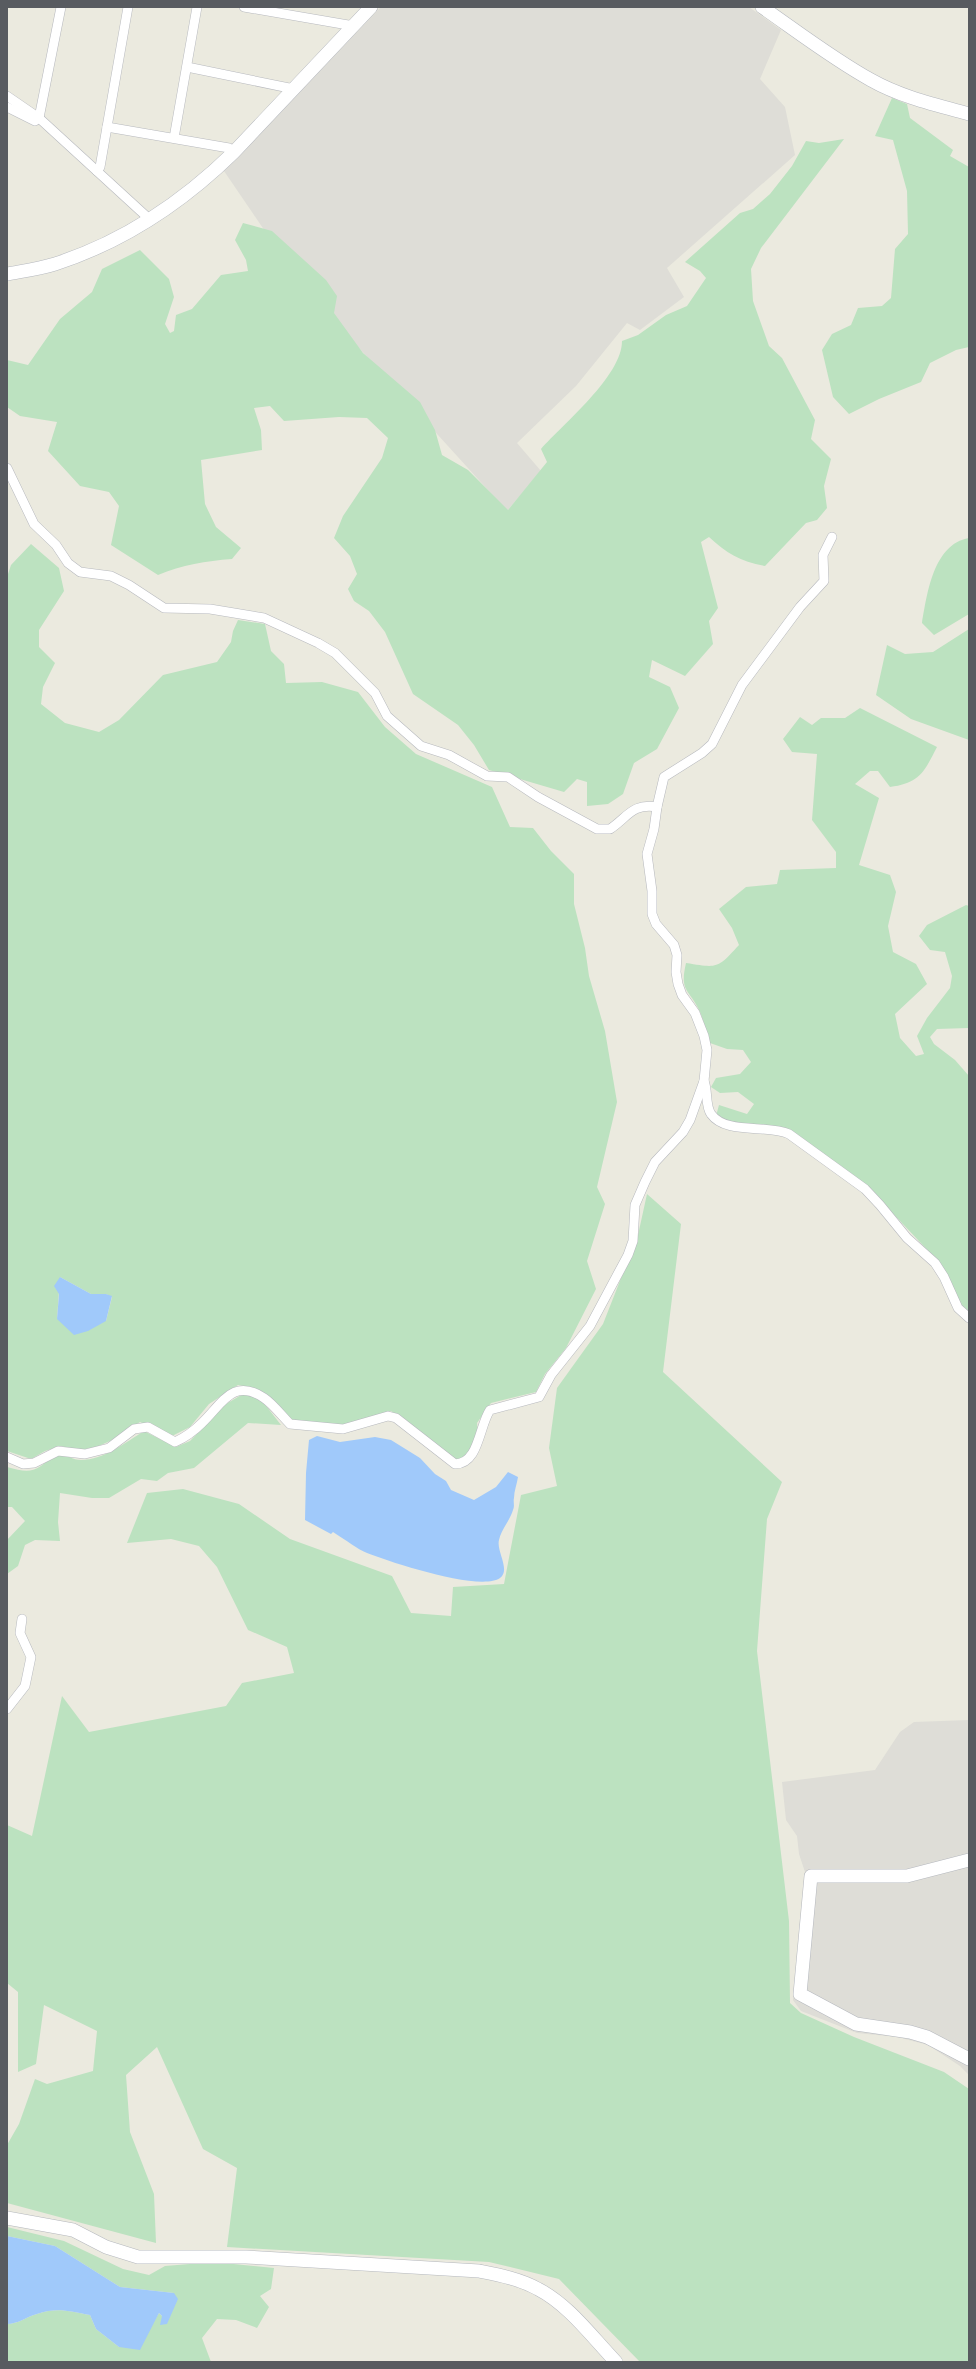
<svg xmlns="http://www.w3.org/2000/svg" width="976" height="2369" viewBox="0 0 976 2369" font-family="Arial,sans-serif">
<rect width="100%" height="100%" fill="#ebeadf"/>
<g fill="#deddd7">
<path d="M 381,7 L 749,7 L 781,30 L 760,79 L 785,107 L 795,155 L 667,268 L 684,297 L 640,330 L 627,323 L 576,386 L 517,443 L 541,471 L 507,511 L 349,337 L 271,240 L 224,171 Z"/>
<path d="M 969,1720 L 969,2075 L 960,2066 L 928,2045 L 897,2037 L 857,2033 L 801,2011 L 793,2000 L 805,1872 L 799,1854 L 797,1836 L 786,1820 L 782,1782 L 875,1770 L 900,1732 L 914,1722 Z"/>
</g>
<g fill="#bce2c0" fill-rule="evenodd">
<path d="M 892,98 L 907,104 L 910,118 L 953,150 L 950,156 L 969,167 L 969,347 L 956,350 L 930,363 L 921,382 L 879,399 L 849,414 L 833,397 L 822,350 L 832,334 L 851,325 L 858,308 L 882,306 L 891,298 L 895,249 L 908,234 L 907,191 L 893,140 L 875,136 Z"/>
<path d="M 844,139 L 761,248 L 751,269 L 753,301 L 769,346 L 782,358 L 815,420 L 811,439 L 831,459 L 824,486 L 827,508 L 817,520 L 806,523 L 765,566 C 741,562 726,553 709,537 L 701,542 L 718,608 L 709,621 L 713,644 L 685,676 L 652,660 L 649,677 L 670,687 L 679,708 L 657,749 L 634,763 L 623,794 L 608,804 L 587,806 L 587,782 L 577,779 L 564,792 L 489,770 L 474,745 L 458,725 L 413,694 L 385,632 L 369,611 L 354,601 L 348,589 L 357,574 L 350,556 L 334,538 L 343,516 L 382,458 L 388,438 L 367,418 L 339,417 L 284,421 L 270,406 L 254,408 L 261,430 L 262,450 L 201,460 L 205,504 L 216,527 L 241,548 L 232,559 C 206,561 182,565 158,575 L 111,545 L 119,506 L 109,492 L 80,486 L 48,451 L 57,422 L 20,416 L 7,407 L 7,360 L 28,365 L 60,319 L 92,292 L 102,269 L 140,250 L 169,279 L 174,297 L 165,324 L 170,333 L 174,331 L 176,315 L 192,309 L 221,275 L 248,271 L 246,260 L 235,240 L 243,223 L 272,231 L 326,280 L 337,296 L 334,313 L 363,353 L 420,402 L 435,430 L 442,455 L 468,470 L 508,510 L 547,462 L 541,449 C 563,424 622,376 622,341 L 638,335 L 666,315 L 687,306 L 706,278 L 700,271 L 685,262 L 740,213 L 753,209 L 770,194 L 792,166 L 806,141 L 819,143 Z"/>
<path d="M 969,538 L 969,614 L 934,635 L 922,623 C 927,595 933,544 969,538 Z"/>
<path d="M 31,544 L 59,568 L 64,591 L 39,630 L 39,647 L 55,663 L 43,687 L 41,704 L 65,723 L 99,732 L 119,720 L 163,675 L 217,662 L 231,642 L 233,631 L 238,620 L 265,624 L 271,651 L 284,664 L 286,683 L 322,682 L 358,692 L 385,727 L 416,754 L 492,787 L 510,827 L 533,828 L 551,851 L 574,874 L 574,904 L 585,948 L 589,976 L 605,1031 L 617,1102 L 597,1187 L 605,1204 L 587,1261 L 596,1289 L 566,1348 L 545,1374 L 536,1392 L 491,1403 L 477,1423 L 478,1434 L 464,1461 L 452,1459 L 391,1411 L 341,1426 L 292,1421 L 254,1388 L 238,1385 L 209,1404 L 190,1427 L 172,1436 L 140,1422 L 110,1441 L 94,1448 L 76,1450 L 61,1446 L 45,1451 L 31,1459 L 7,1451 L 7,577 L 11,565 ZM 60,1277 L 91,1294 L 106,1294 L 112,1297 L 106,1321 L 57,1319 Z"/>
<path d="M 969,629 L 969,740 L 911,719 L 876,695 L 887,645 L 905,654 L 933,652 Z"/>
<path d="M 860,708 L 937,747 C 924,772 920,783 890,787 L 878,771 L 870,771 L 855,784 L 879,798 L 859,865 L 890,875 L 896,892 L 888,926 L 893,952 L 916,964 L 927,984 L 895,1014 L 900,1038 L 916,1056 L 924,1054 L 917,1036 L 927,1018 L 950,988 L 952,976 L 945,952 L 930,950 L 919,936 L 927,925 L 966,905 L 969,906 L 969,1028 L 937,1029 L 930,1037 L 934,1044 L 955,1060 L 969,1076 L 969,1312 L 961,1305 L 935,1258 L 883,1203 L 795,1136 L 738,1125 L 716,1116 L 719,1105 L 747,1114 L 754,1104 L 738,1092 L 720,1093 L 711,1087 L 716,1078 L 740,1074 L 751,1062 L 743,1050 L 727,1049 L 710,1043 C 707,1033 704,1022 700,1012 C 690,989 679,993 686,963 C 718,968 717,969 739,945 L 732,928 L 719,909 L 746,887 L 777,884 L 780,870 L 836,868 L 836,852 L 812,820 L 817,754 L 792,752 L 783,739 L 800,717 L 812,725 L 821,718 L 845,718 Z"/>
<path d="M 647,1194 L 681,1224 L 663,1372 L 782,1482 L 767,1519 L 757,1651 L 789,1921 L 790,2003 L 801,2013 L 854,2037 L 944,2072 L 969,2089 L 969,2362 L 640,2362 L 559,2279 L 489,2262 L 227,2247 L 237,2168 L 203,2149 L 157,2047 L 126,2075 L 130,2132 L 154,2194 L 156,2243 L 7,2203 L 7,2145 L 19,2124 L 35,2079 L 47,2084 L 93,2071 L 97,2031 L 44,2005 L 36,2064 L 18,2072 L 18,1992 L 7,1983 L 7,1825 L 32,1836 L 62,1696 L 89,1732 L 226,1706 L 242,1683 L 294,1673 L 287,1647 L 248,1630 L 217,1567 L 199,1546 L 171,1539 L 127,1543 L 147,1493 L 183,1489 L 239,1504 L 290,1539 L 392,1576 L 411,1613 L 451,1616 L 453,1587 L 504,1584 L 521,1495 L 557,1486 L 549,1448 L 557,1388 L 603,1324 L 638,1235 Z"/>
<path d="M 243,1394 L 260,1398 L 281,1425 L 248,1423 L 194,1468 L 168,1473 L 157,1481 L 141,1479 L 109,1498 L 92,1498 L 60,1493 L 58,1522 L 60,1541 L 35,1540 L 25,1545 L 18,1566 L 7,1574 L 7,1540 L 25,1521 L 12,1507 L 7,1507 L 7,1467 C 31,1474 37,1472 54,1454 C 66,1453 72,1460 81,1460 C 104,1460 126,1442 144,1431 L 176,1447 L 190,1441 L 226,1404 Z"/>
<path d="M 7,2227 L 64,2241 L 123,2269 L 149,2275 L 165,2266 L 214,2262 L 274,2268 L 271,2289 L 260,2296 L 269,2307 L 257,2328 L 236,2320 L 217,2319 L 202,2338 L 211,2362 L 7,2362 L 7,2324 C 18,2324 26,2317 37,2314 C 57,2307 69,2311 90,2315 L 96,2329 L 119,2347 L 144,2338 L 159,2313 L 162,2316 L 174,2293 L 120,2287 L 55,2246 L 7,2236 Z"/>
</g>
<g fill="#a0c9fa">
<path d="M 60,1277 L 91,1294 L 106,1294 L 112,1296 L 106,1321 L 88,1331 L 74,1335 L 57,1319 L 59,1294 L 54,1286 Z"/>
<path d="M 317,1436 L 340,1442 L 375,1437 L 391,1440 L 420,1458 L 435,1474 L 446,1481 L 451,1490 L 474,1500 L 496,1487 L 508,1472 L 518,1477 C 517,1484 514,1491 514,1498 C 513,1502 515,1506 513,1510 C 510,1520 501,1530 499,1540 C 496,1551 511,1570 500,1578 C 480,1592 390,1562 367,1553 C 357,1549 346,1540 336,1534 L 333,1532 L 331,1534 L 305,1520 L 306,1473 L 309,1440 Z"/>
<path d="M 7,2236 L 55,2246 L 120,2287 L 174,2293 L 178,2299 L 167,2324 L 160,2325 L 162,2316 L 159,2313 L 140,2350 L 119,2347 L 96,2329 L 90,2315 C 69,2311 57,2307 37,2314 C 26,2317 18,2324 7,2324 Z"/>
</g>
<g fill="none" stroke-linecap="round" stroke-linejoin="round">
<g stroke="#b7b9be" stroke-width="10">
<g id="street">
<path d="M 244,7 L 354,26"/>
<path d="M 187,67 L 294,89"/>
<path d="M 7,96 L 39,118 L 146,216 L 149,221"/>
<path d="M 7,107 L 35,121 L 39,118 L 61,7"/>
<path d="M 107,127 L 229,148 L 234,152"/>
<path d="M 174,138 L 197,7"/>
<path d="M 97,171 L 100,167 L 128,7"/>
<path d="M 7,468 L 34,524 L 56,545 L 68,563 L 80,572 L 111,576 L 129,585 L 164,608 L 210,609 L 264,618 L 318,643 L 335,653 L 375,693 L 387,716 L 421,746 L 449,755 L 487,776 L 508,777 L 538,797 L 597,829 L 610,829 C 628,817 632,803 657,807"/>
<path d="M 704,1081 C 708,1090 705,1106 711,1114 C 726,1135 766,1124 789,1134 L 865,1189 L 880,1205 L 907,1238 L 935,1263 L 944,1277 L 958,1308 L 969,1318"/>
<path d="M 7,1457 L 23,1464 L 34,1463 L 58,1451 L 85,1454 L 109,1448 L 134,1429 L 148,1427 L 175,1442 C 186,1437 194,1431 202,1423 C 222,1404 233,1377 264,1398 C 273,1404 282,1416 290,1424 L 343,1429 L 388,1416 L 396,1418 L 455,1464 C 479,1464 479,1426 490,1410 L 539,1397 L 551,1375 L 590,1326 L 628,1255 L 633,1241 L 635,1205 L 645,1182 L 655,1162 L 683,1132 L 690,1120 L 704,1081 L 707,1050 L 704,1036 L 695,1013 L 682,995 L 678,984 L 676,972 L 677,955 L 674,945 L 656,924 L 652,914 L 652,891 L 647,854 L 654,829 L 657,807 L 664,777 L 702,753 L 712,744 L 742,685 L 800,607 L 824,581 L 823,555 L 832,537"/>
<path d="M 7,1709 L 25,1686 L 31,1657 L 20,1633 L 22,1619"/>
</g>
</g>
<g stroke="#b5b8be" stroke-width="14">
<g id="secondary">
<path d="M 762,7 C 798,32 833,59 871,80 C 901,97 936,105 969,114"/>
<path d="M 7,274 C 23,271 39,269 55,264 C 123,242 183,202 234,152 L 371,7"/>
<path d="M 969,1860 L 907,1876 L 811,1876 L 800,1994 L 856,2024 L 910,2032 L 927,2037 L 969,2059"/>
<path d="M 7,2218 L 73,2230 L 106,2247 L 138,2257 L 246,2257 L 479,2271 C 499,2275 520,2279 538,2289 C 569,2305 592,2337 616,2362"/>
</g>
</g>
<use href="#street" stroke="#fff" stroke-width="9"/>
<use href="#secondary" stroke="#fff" stroke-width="13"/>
</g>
<rect width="976" height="2369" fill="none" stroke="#585b60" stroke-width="16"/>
</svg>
